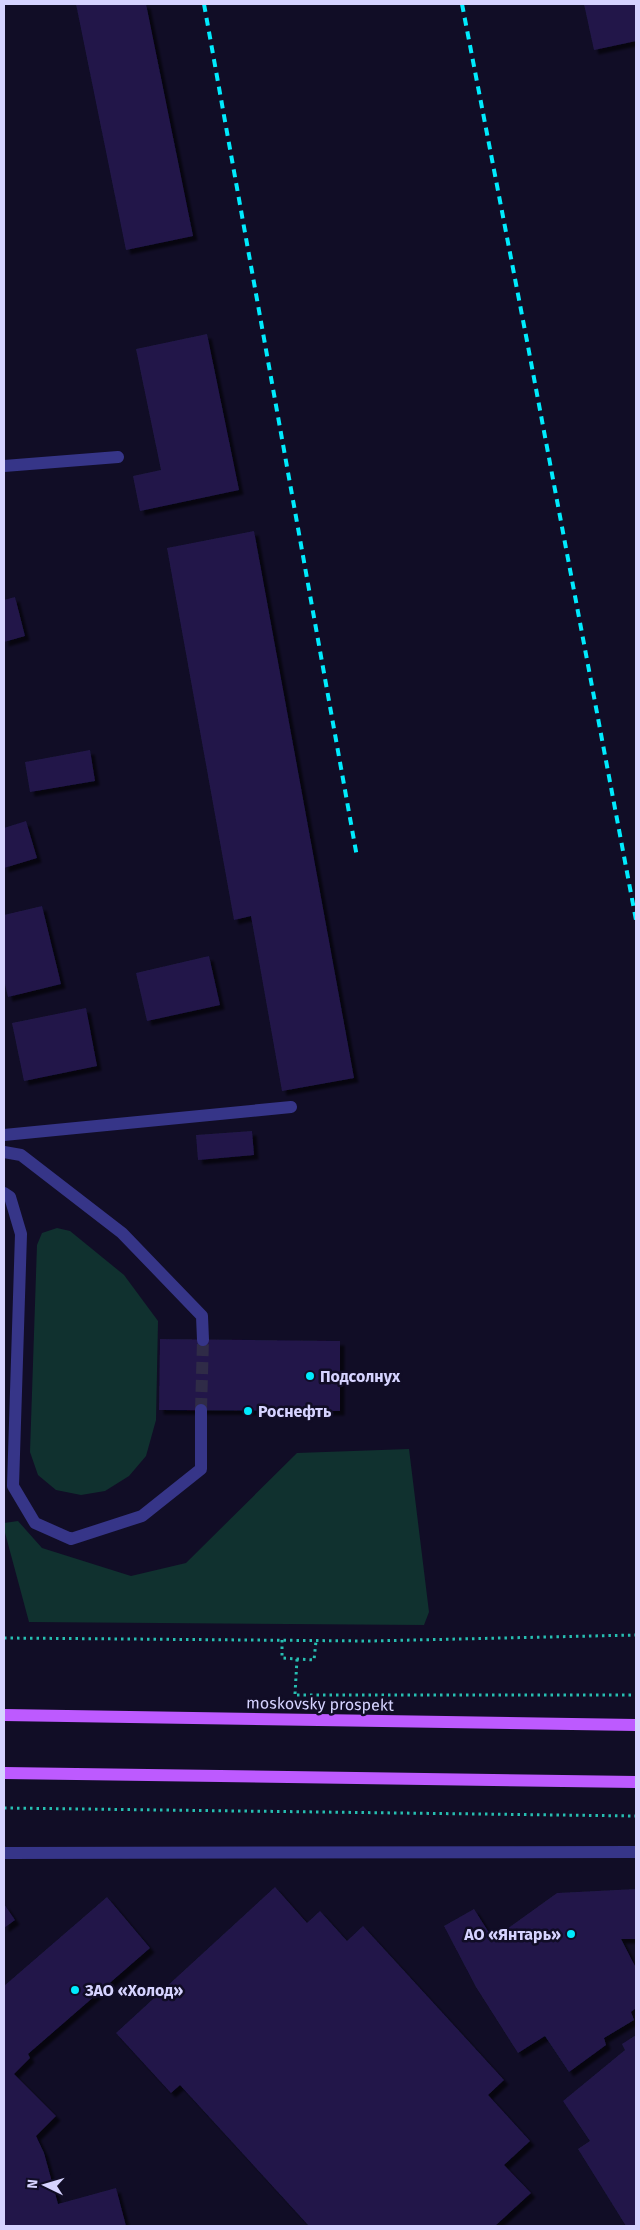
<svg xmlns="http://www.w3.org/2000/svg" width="640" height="2230" viewBox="0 0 640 2230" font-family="'Fira Sans',sans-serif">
<defs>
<filter id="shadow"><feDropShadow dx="4.5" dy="4.5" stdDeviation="1" flood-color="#0009"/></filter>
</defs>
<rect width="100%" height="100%" fill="#110d26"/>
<g fill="#10312f">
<path d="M 57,1228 L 70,1231 L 124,1275 L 158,1321 L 156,1420 L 146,1456 L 129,1476 L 105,1491 L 81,1495 L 56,1490 L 38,1475 L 30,1452 L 37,1245 L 42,1233 Z"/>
<path d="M 409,1449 L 429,1612 L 424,1625 L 29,1622 L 4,1529 L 4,1523 L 18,1521 L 42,1548 L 131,1576 L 186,1563 L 297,1453 Z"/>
</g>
<g fill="#211848" filter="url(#shadow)">
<path d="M 76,4 L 146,4 L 193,236 L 126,250 Z"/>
<path d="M 584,4 L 636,4 L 636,41 L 594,50 Z"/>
<path d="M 207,334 L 239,490 L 140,511 L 133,476 L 161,470 L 136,349 Z"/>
<path d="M 254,531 L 354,1078 L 282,1091 L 251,916 L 234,920 L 167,548 Z"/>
<path d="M 15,597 L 25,636 L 4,642 L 4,600 Z"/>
<path d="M 90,750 L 95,781 L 30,792 L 25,762 Z"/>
<path d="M 26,821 L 37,858 L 4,868 L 4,828 Z"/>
<path d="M 42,906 L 61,984 L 8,997 L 4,980 L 4,915 Z"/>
<path d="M 209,956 L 220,1005 L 147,1021 L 136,973 Z"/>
<path d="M 86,1008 L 97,1066 L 24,1081 L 12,1023 Z"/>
<path d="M 252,1131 L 254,1155 L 198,1160 L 196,1135 Z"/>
<path d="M 160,1339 L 340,1341 L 340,1411 L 159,1410 Z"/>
<path d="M 275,1887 L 307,1923 L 320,1911 L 347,1941 L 363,1926 L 504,2080 L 488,2095 L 530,2141 L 504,2165 L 531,2193 L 495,2226 L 309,2226 L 180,2085 L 171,2093 L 116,2033 Z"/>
<path d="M 636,1889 L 636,1939 L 621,1939 L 636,1968 L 636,2008 L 631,2012 L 634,2020 L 604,2038 L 606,2045 L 569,2072 L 545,2036 L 518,2053 L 476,1987 L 444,1926 L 474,1909 L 493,1939 L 557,1893 Z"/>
<path d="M 107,1897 L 150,1948 L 28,2054 L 30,2058 L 14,2074 L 56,2116 L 36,2136 L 44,2153 L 58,2204 L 116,2188 L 126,2226 L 4,2226 L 4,1986 Z"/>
<path d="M 4,1904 L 15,1920 L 4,1928 Z"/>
<path d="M 636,2035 L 636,2226 L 626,2226 L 578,2149 L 590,2141 L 563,2101 L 625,2050 L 622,2044 Z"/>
</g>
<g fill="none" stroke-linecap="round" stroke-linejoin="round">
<path stroke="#2f2b47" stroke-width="12" stroke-dasharray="12 6" stroke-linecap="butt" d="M 201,1410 L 203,1340"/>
<g stroke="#27beb1" stroke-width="3" stroke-dasharray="2.5 4" stroke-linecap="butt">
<path d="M 4,1638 L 370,1641 L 636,1635"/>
<path d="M 282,1640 L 282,1658 L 314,1660 L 316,1641"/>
<path d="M 295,1694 L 297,1659"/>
<path d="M 297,1695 L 636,1695"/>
<path d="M 4,1808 L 636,1816"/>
</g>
<g stroke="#363588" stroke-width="12">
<path d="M 4,466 L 118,457"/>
<path d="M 4,1135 L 291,1107"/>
<path d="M 4,1152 L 21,1155 L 122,1233 L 202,1316 L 203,1340"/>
<path d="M 4,1193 L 10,1197 L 21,1234 L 13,1486 L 35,1523 L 71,1539 L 142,1516 L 201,1469 L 201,1410"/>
<path d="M 4,1853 L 636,1852"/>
</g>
<g stroke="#bd5aff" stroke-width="12">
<path d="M 4,1715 L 636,1725"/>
<path d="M 4,1773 L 636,1782"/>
</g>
<g stroke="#00ebfe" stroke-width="4" stroke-dasharray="8 6" stroke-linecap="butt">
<path d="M 204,4 L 357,857"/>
<path d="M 462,4 L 527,341 L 636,920"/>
</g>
</g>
<g fill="#00ebfe" stroke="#110d26" stroke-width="2">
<circle cx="310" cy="1376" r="5"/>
<circle cx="248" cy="1411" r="5"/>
<circle cx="571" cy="1934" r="5"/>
<circle cx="75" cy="1990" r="5"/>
</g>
<g text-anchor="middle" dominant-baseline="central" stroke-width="5" stroke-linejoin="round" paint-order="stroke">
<g font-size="16" font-weight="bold" fill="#d6d3ff" stroke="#110d26" text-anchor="start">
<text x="320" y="1376">Подсолнух</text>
<text x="258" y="1411">Роснефть</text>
<text x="561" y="1934" text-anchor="end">АО «Янтарь»</text>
<text x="85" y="1990">ЗАО «Холод»</text>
</g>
<g font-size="16" fill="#d6d3ff" stroke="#110d26">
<text transform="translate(320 1704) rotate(1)">moskovsky prospekt</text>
</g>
</g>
<rect width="640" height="2230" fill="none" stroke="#d6d3ff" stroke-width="10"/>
<g transform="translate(45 2185) rotate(275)" stroke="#110d26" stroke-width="4" paint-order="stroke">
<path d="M0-4L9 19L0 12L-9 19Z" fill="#d6d3ff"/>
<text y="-8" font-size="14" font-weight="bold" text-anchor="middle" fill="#d6d3ff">N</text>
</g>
</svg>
